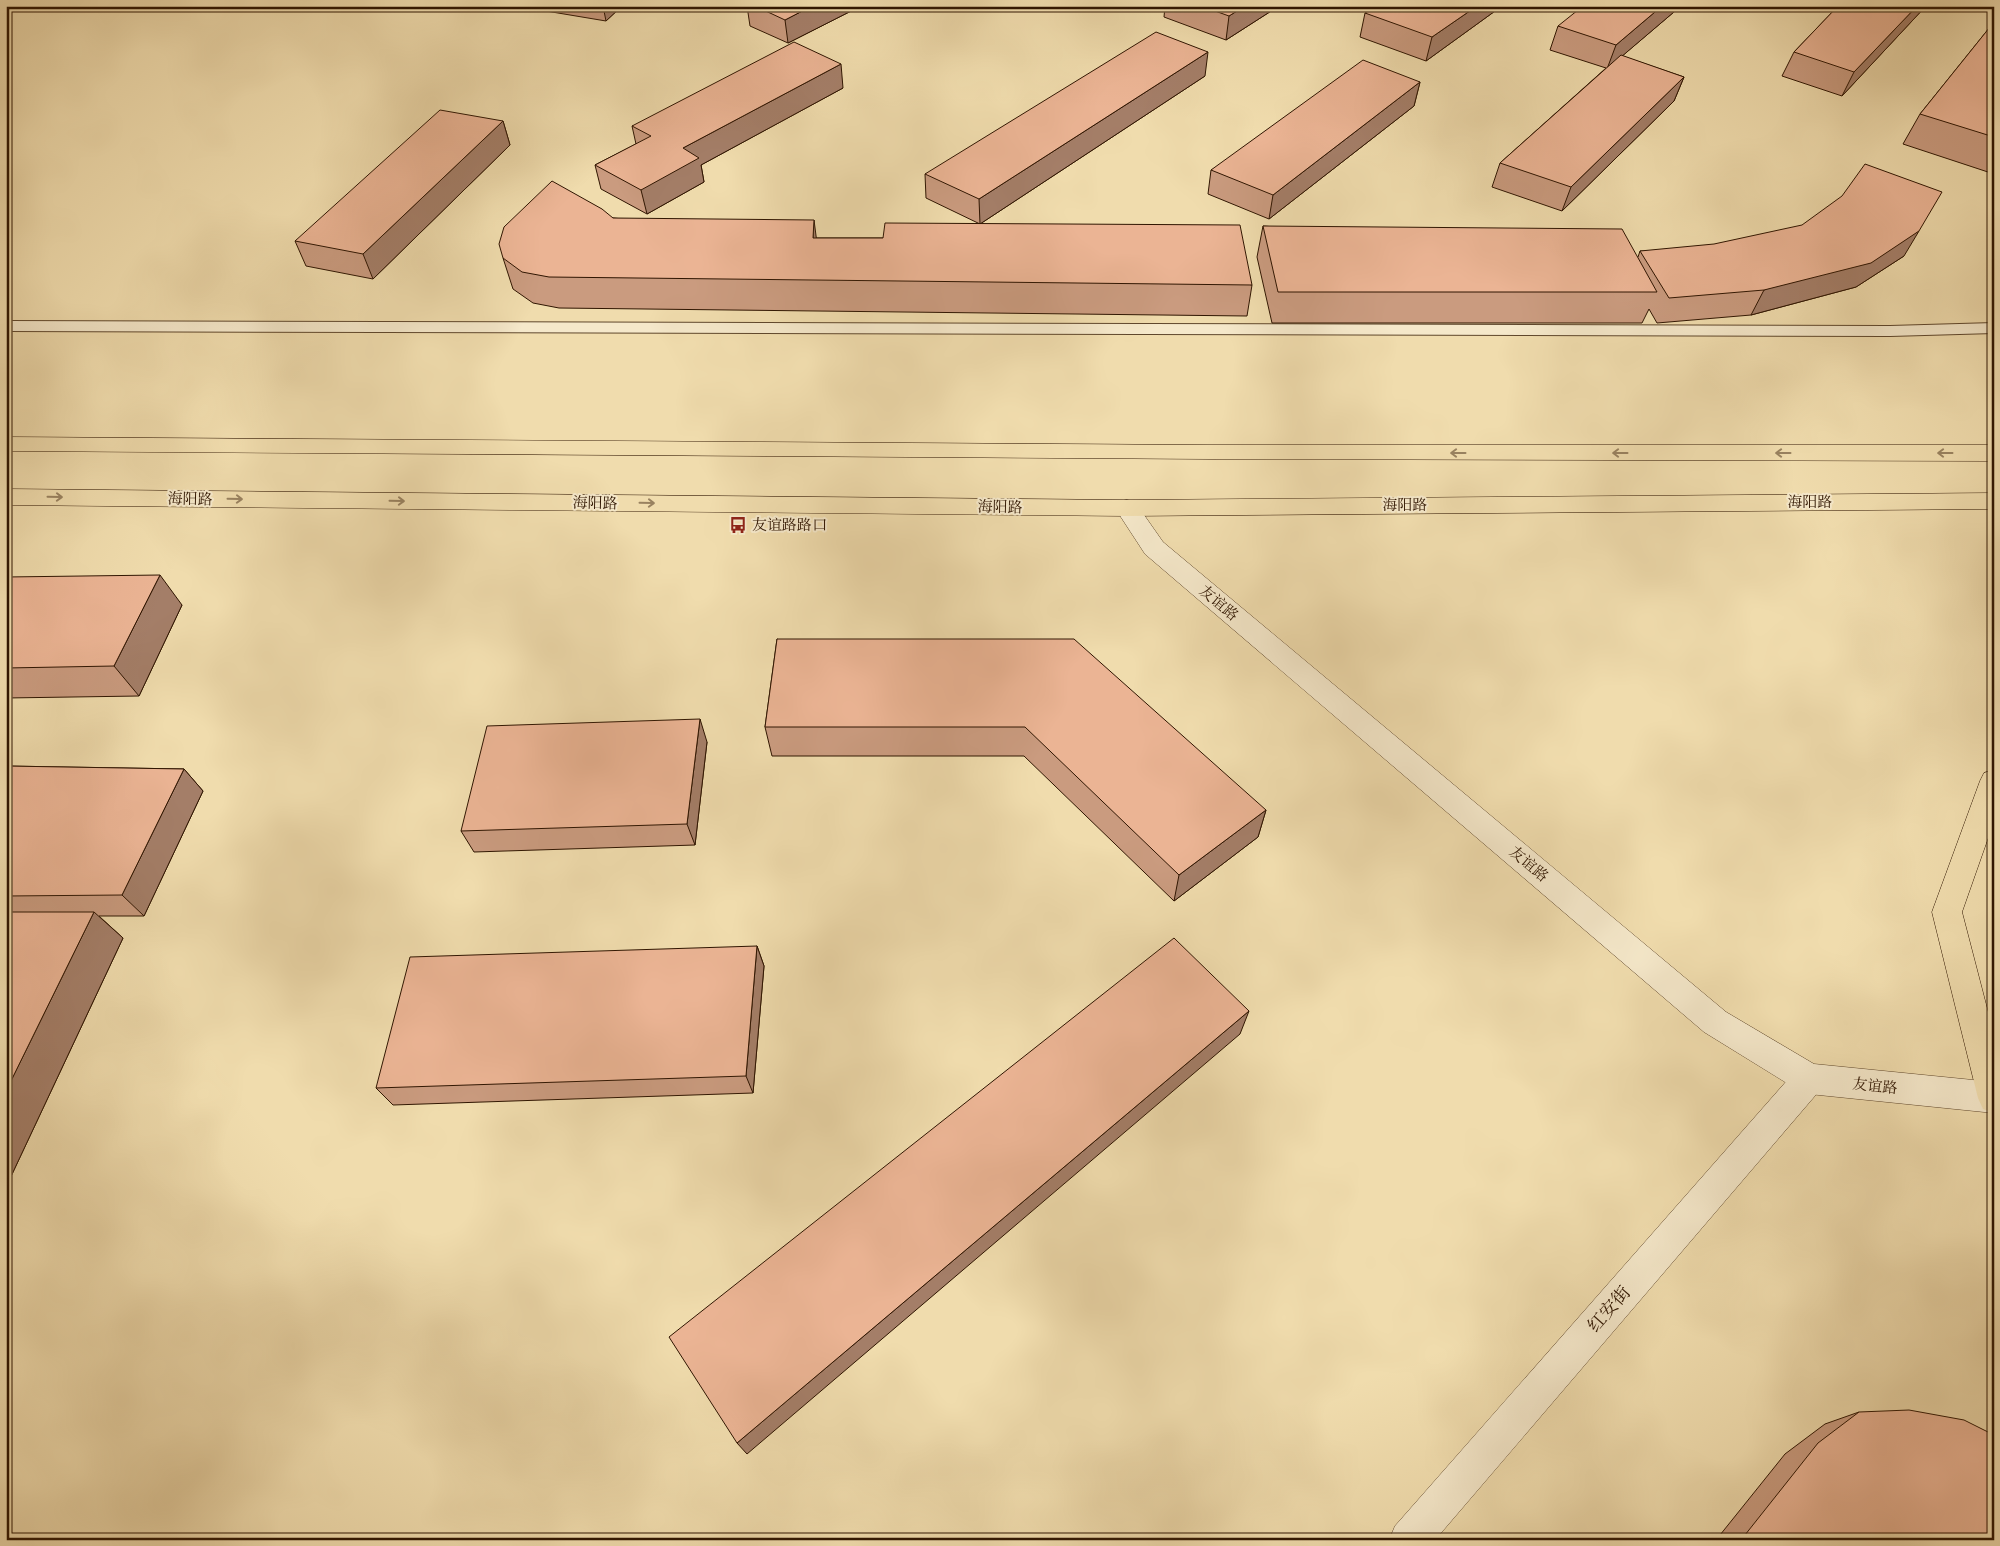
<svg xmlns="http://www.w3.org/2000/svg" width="2000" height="1546" viewBox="0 0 2000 1546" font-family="'IM FELL Great Primer','Noto Serif SC',serif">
<rect width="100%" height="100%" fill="#f0dcad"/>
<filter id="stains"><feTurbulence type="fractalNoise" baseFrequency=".004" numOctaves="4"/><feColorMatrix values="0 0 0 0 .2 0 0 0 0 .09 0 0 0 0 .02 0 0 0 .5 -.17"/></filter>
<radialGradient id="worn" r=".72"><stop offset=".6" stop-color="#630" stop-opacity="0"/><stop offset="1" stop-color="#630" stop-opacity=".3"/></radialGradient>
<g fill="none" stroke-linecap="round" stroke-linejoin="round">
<g stroke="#5f472c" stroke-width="2">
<path id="service" d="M 6,321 L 1890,326 L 1994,323 L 1994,333 L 1890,336 L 6,331 Z"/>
</g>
<g stroke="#5f472c" stroke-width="1">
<path id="minor" d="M 1127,500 L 1135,502 L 1163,542 L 1726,1012 L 1814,1064 L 1993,1082 L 1994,1113 L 1809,1094 L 1798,1090 L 1704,1032 L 1145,554 L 1115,508 L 1119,502 Z"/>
</g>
<g stroke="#5f472c" stroke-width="1">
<path id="tertiary" d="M 1809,1064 L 1820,1068 L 1825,1079 L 1820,1090 L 1435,1540 L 1389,1540 L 1395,1526 L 1798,1068 Z"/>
</g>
<g stroke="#2f1501" stroke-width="1">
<g id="primary">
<path d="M 6,437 L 1209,445 L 1994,445 L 1994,461 L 1209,459 L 6,451 Z"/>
<path d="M 6,489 L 1127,500 L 1994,493 L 1994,509 L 1127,516 L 6,505 Z"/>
</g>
</g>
<g stroke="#2f1501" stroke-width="1">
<path id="trunk" d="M 1994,770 L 1994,821 L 1962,912 L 1994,1035 L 1994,1113 L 1983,1109 L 1978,1098 L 1932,912 L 1980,781 L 1984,773 Z"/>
</g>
<use href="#service" fill="#f5e8ca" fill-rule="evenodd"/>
<use href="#minor" fill="#f5e8ca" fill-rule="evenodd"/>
<use href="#tertiary" fill="#f5e8ca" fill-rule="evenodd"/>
<use href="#primary" fill="#f0dcad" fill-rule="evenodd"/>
<use href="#trunk" fill="#f0dcad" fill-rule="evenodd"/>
</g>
<g fill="#ca9b7f" stroke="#2f1501">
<path d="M 516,6 L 622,6 L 606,21 Z"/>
<path d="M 747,6 L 861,6 L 788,43 L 750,26 Z"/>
<path d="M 1165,6 L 1279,6 L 1226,40 L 1164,17 Z"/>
<path d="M 1502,6 L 1426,61 L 1360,37 L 1365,13 Z"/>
<path d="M 1681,6 L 1622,56 L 1684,77 L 1674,101 L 1562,211 L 1492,187 L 1500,163 L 1606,68 L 1550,50 L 1558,26 Z"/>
<path d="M 1838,6 L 1926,6 L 1842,96 L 1782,76 L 1794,52 Z"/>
<path d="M 1994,22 L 1994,174 L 1903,144 L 1920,114 Z"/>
<path d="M 1205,76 L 980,224 L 1252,285 L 1247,316 L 559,308 L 533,303 L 513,289 L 503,258 L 613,218 L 816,238 L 883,238 L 980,224 L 926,198 L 925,174 Z"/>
<path d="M 1420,82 L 1414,106 L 1269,219 L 1208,194 L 1211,170 Z"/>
<path d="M 843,88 L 701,165 L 704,182 L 647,214 L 601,189 L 595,165 L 636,144 L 632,126 Z"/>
<path d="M 503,121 L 510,145 L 373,279 L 306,266 L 295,241 Z"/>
<path d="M 1263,226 L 1638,257 L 1640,251 L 1904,256 L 1856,287 L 1751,315 L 1657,323 L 1649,309 L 1642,323 L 1272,323 L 1257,257 Z"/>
<path d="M 6,577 L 182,605 L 139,696 L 6,698 Z"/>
<path d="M 777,639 L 1266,810 L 1258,837 L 1174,901 L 1024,756 L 772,756 L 765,727 Z"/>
<path d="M 707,742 L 695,845 L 474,852 L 461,831 Z"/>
<path d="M 6,766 L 184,769 L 203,791 L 144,916 L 99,916 L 123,938 L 6,1187 Z"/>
<path d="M 757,946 L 764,966 L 753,1093 L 393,1105 L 376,1088 Z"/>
<path d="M 1859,1412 L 1994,1540 L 1716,1540 L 1785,1454 L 1825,1424 Z"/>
</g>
<g fill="#a47e68" stroke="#2f1501">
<path d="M 603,6 L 622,6 L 606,21 Z"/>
<path d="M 812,6 L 861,6 L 788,43 L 785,20 Z"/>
<path d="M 1245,6 L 1279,6 L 1226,40 L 1229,16 Z"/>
<path d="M 1477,6 L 1502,6 L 1426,61 L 1432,37 Z"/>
<path d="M 1662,6 L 1681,6 L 1607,69 L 1616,45 Z"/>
<path d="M 1917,6 L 1926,6 L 1842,96 L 1854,72 Z"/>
<path d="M 1208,52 L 1205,76 L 980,224 L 979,199 Z"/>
<path d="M 841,64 L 843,88 L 701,165 L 704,182 L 647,214 L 641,190 L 683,148 Z"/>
<path d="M 1684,77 L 1674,101 L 1562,211 L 1571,187 Z"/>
<path d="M 1420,82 L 1414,106 L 1269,219 L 1273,195 Z"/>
<path d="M 503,121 L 510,145 L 373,279 L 363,254 Z"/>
<path d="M 814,220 L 818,251 L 813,238 Z"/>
<path d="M 1919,231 L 1904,256 L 1856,287 L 1751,315 L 1764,290 Z"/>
<path d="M 160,575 L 182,605 L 139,696 L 114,666 Z"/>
<path d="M 700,719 L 707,742 L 695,845 L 687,824 Z"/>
<path d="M 184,769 L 203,791 L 144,916 L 122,895 Z"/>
<path d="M 1266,810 L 1258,837 L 1174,901 L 1179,875 Z"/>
<path d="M 94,912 L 123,938 L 6,1187 L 6,1091 Z"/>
<path d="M 757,946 L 764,966 L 753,1093 L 746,1076 Z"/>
<path d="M 1249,1011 L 1240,1034 L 747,1454 L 737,1443 Z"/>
</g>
<g fill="#ebb494" stroke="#2f1501">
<path d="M 755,6 L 812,6 L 785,20 Z"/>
<path d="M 1201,6 L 1245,6 L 1229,16 Z"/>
<path d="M 1376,6 L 1477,6 L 1432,37 L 1365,13 Z"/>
<path d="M 1583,6 L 1662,6 L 1616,45 L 1558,26 Z"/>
<path d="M 1838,6 L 1917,6 L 1854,72 L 1794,52 Z"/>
<path d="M 1994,22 L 1994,137 L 1920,114 Z"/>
<path d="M 1156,32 L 1208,52 L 979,199 L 925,174 Z"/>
<path d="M 794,42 L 841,64 L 683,148 L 699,158 L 641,190 L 595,165 L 651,136 L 632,126 Z"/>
<path d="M 1621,55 L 1684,77 L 1571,187 L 1500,163 Z"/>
<path d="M 1363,60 L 1420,82 L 1273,195 L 1211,170 Z"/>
<path d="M 440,110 L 503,121 L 363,254 L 295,241 Z"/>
<path d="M 1865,164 L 1942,192 L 1919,231 L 1871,263 L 1764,290 L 1669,298 L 1640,251 L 1714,244 L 1802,225 L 1842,196 Z"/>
<path d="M 552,181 L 602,209 L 613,218 L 814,220 L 813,238 L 883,238 L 885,223 L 1240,225 L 1252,285 L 549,277 L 522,272 L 503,258 L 499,244 L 504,227 Z"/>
<path d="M 1263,226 L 1622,229 L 1657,292 L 1278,292 Z"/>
<path d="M 160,575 L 114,666 L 6,668 L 6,577 Z"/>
<path d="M 777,639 L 1074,639 L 1266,810 L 1179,875 L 1025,727 L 765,727 Z"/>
<path d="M 700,719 L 687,824 L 461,831 L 487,726 Z"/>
<path d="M 6,766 L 184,769 L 122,895 L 6,896 Z"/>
<path d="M 6,912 L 94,912 L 6,1091 Z"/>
<path d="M 1174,938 L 1249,1011 L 737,1443 L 669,1337 Z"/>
<path d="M 757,946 L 746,1076 L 376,1088 L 410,957 Z"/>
<path d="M 1909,1410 L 1964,1420 L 1994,1435 L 1994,1540 L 1741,1540 L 1818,1443 L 1859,1412 Z"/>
</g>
<defs><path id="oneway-shaft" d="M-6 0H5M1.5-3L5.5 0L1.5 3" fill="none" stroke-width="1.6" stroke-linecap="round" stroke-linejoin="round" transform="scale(1.25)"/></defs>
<g stroke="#998260">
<use href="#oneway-shaft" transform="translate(1458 453) rotate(-180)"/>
<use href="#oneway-shaft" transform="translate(1620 453) rotate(-180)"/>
<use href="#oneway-shaft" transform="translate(1783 453) rotate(-180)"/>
<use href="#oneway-shaft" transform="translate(1945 453) rotate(-180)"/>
<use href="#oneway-shaft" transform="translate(55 497) rotate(1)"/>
<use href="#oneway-shaft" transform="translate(235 499) rotate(1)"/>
<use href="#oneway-shaft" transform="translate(397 501) rotate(1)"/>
<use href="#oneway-shaft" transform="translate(647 503) rotate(1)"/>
</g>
<defs>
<g id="bus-bare" transform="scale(1.35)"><path d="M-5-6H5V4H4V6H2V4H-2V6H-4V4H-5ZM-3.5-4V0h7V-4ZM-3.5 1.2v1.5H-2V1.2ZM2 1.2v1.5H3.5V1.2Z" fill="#8f2418" stroke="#f5e8ca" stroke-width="2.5" paint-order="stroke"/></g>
</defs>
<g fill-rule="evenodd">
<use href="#bus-bare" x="738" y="525"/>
</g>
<g text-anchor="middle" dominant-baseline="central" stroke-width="4" stroke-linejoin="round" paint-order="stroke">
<g font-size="15" fill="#2f1501" stroke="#f5e8ca">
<text transform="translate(190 499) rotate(1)">海阳路</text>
<text x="1810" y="502">海阳路</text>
<text transform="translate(595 503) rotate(1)">海阳路</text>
<text x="1405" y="505">海阳路</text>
<text transform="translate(1000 507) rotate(1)">海阳路</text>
<text transform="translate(1219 603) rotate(40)">友谊路</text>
<text transform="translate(1529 864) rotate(40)">友谊路</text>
<text transform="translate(1875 1086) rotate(6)">友谊路</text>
</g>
<g font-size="15" fill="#2f1501" stroke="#f5e8ca" text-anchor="start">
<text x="752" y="525">友谊路路口</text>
</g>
<g font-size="18" fill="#2f1501" stroke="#f5e8ca">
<text transform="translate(1609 1309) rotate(-49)">红安街</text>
</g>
</g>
<rect width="2000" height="1546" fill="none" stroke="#f0dcad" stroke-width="25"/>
<rect x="8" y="8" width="1985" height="1531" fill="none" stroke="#2f1501" stroke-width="2.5"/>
<rect x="12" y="12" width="1975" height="1521" fill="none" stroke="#2f1501"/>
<rect width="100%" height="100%" filter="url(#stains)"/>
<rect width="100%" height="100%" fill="url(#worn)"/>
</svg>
